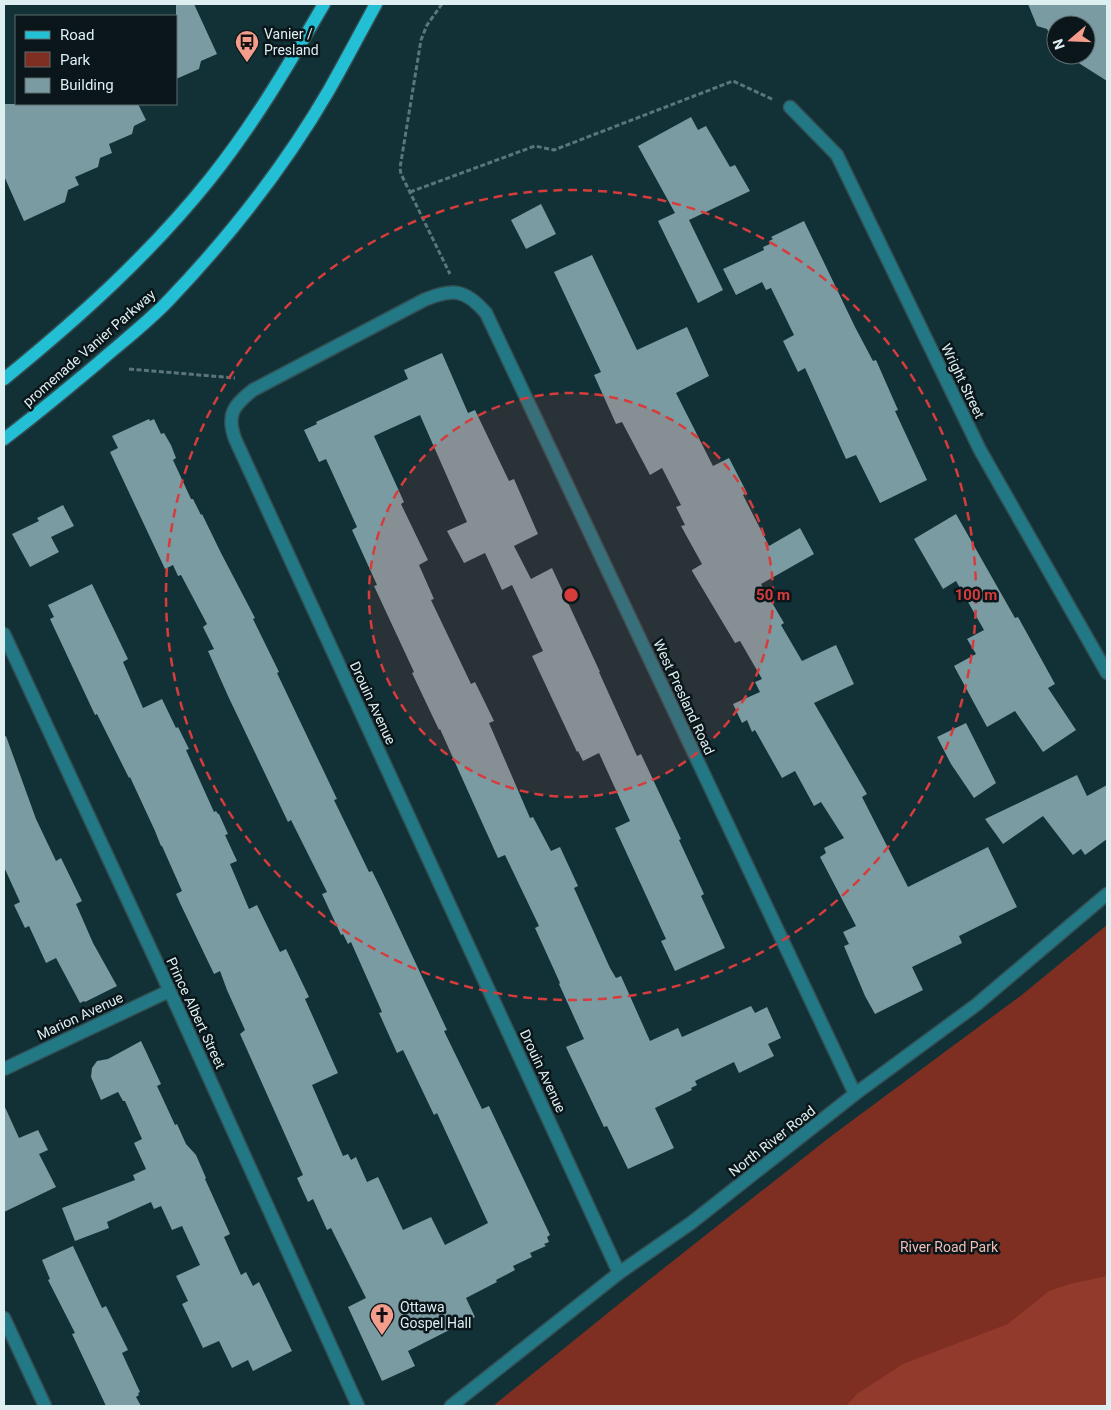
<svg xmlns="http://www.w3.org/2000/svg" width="1111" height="1410" viewBox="0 0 1111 1410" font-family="Roboto,sans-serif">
<rect width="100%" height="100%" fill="#123136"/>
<path fill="#7f2f21" d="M 1107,925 L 1107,1406 L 493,1406 L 635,1291 L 830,1137 L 1023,994 Z"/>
<path fill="#923b2c" d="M 1107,1276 L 1107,1406 L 846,1406 L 857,1394 L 903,1364 L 1008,1324 L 1049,1291 L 1070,1284 Z"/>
<g fill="#7a9ba1">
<path d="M 176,4 L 194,4 L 217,54 L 201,61 L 199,69 L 176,79 Z"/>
<path d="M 1028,4 L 1107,4 L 1107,81 L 1066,55 L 1086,55 L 1086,25 L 1056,25 L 1056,48 L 1047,29 L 1037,26 Z"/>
<path d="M 4,104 L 138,104 L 146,120 L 134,126 L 132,134 L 109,144 L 112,153 L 100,158 L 98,167 L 75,177 L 79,185 L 68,190 L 65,202 L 24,221 L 4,176 Z"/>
<path d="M 691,117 L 698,130 L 706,126 L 730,167 L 735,165 L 750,191 L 689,220 L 723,290 L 698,303 L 658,221 L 675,213 L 638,146 Z"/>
<path d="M 541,204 L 556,234 L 526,249 L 511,220 Z"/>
<path d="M 804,221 L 855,327 L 873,361 L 876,360 L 898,410 L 895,411 L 927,480 L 880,503 L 856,455 L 846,459 L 805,368 L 798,372 L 783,341 L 794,335 L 771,288 L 766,290 L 762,282 L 736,295 L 723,269 L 764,250 L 763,247 L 770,244 L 769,241 L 773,239 L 771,237 Z"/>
<path d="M 592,255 L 637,350 L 687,327 L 709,376 L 676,393 L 713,466 L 729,458 L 747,493 L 743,495 L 769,546 L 800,528 L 814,554 L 761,584 L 784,623 L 781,625 L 802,661 L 836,645 L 854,684 L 814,703 L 867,794 L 862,797 L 908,887 L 988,847 L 1017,907 L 959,936 L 962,943 L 912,967 L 923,990 L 875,1014 L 865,996 L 844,946 L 849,944 L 843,932 L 856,926 L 820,857 L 826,853 L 824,848 L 844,838 L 821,802 L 814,806 L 795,771 L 782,778 L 755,730 L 752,732 L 747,720 L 742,723 L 733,704 L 760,692 L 755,682 L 762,679 L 740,641 L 735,643 L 692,571 L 692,570 L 702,564 L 681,526 L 685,525 L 676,507 L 681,505 L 662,468 L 650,475 L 622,422 L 616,424 L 594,375 L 601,372 L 554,272 Z"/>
<path d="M 442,353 L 468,413 L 475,410 L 509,481 L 514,479 L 538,534 L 514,546 L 531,579 L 552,568 L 600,672 L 599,672 L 637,756 L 641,754 L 681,839 L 679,840 L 704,894 L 701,896 L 725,948 L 675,971 L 661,941 L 666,939 L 615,828 L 630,821 L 599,753 L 583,761 L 578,751 L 577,752 L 532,656 L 543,651 L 512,585 L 502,590 L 485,553 L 464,563 L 447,531 L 467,522 L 420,415 L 374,436 L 404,502 L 401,504 L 428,560 L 419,565 L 434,599 L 431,600 L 471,684 L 475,682 L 494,721 L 489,723 L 530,818 L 533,817 L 551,851 L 560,847 L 578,886 L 574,888 L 610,968 L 616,978 L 621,976 L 650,1041 L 678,1028 L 682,1037 L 751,1006 L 755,1013 L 767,1007 L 781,1038 L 768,1044 L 774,1056 L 739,1073 L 734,1062 L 695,1081 L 697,1085 L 691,1088 L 692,1090 L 655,1108 L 674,1148 L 628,1169 L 607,1126 L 604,1127 L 566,1047 L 584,1039 L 559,984 L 560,983 L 535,928 L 539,926 L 505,855 L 498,858 L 440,729 L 439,730 L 412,673 L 414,672 L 374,586 L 377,585 L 352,530 L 357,527 L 326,459 L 319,462 L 304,430 L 317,424 L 316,422 L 408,379 L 404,370 Z"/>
<path d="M 149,419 L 150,421 L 154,419 L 161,434 L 164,433 L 171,445 L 176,458 L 173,460 L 191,499 L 193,499 L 201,515 L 202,514 L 221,553 L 255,618 L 253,619 L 279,672 L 277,673 L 337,799 L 334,800 L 369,872 L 372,871 L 381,889 L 447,1030 L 444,1031 L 482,1109 L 489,1106 L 550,1235 L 547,1237 L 549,1242 L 544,1244 L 546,1246 L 530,1253 L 532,1257 L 513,1266 L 515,1270 L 496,1280 L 497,1282 L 466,1298 L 475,1317 L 408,1351 L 415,1366 L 382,1381 L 348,1307 L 366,1298 L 331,1228 L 327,1230 L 313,1199 L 308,1202 L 297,1178 L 303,1175 L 240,1034 L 245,1030 L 227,990 L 220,971 L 214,974 L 180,903 L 176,894 L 182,891 L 162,846 L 161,846 L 155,831 L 130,777 L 129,778 L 97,714 L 95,715 L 50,619 L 54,617 L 48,605 L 92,584 L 128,659 L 123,662 L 143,708 L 162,699 L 176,728 L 178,727 L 189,749 L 186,750 L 214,812 L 216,811 L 218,814 L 219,814 L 228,834 L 225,835 L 237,861 L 230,864 L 249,909 L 257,905 L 280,952 L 286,949 L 309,997 L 305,999 L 338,1073 L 312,1085 L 343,1156 L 348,1154 L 351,1160 L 356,1157 L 367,1182 L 378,1177 L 403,1230 L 431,1217 L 445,1245 L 488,1223 L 437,1113 L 434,1115 L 403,1050 L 397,1053 L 379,1013 L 382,1012 L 351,942 L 348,944 L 343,934 L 341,935 L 322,894 L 327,892 L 291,820 L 288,822 L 228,696 L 208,651 L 214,649 L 203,627 L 207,624 L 181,575 L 178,576 L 173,565 L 165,569 L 110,452 L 118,448 L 112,436 Z"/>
<path d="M 63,505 L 74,526 L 51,537 L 59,552 L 30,567 L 12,534 L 39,521 L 37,518 Z"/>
<path d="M 956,514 L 1015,618 L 1018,617 L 1055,684 L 1048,688 L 1076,730 L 1043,752 L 1015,711 L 987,727 L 954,666 L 976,654 L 967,639 L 984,630 L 956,581 L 943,589 L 914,539 Z"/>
<path d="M 966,723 L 996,783 L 974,798 L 951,764 L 937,737 Z"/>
<path d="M 6,736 L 36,819 L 56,861 L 61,858 L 82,901 L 76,904 L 93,943 L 117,986 L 85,1002 L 84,1001 L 80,1003 L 56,958 L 46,963 L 29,926 L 25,928 L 14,905 L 20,902 L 4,867 L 4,737 Z"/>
<path d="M 1077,775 L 1087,796 L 1107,785 L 1107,839 L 1085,855 L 1081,849 L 1073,855 L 1043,816 L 1003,844 L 985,819 Z"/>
<path d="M 141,1041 L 161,1084 L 157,1086 L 175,1125 L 177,1124 L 186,1144 L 196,1155 L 206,1178 L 205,1179 L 230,1234 L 224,1237 L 241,1275 L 246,1272 L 253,1286 L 259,1282 L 292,1351 L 253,1371 L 248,1360 L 232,1368 L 219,1341 L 203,1348 L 182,1304 L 188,1301 L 176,1276 L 200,1265 L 182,1226 L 172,1230 L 161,1206 L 154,1209 L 151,1202 L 107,1222 L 109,1228 L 75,1241 L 62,1208 L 135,1180 L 133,1175 L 146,1169 L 134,1143 L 142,1139 L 125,1101 L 123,1101 L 118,1092 L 101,1100 L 91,1077 L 92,1068 L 97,1061 L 108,1059 Z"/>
<path d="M 4,1105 L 19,1138 L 38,1130 L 48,1150 L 39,1154 L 56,1187 L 4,1212 Z"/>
<path d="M 73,1246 L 102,1308 L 106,1306 L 128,1350 L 122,1353 L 140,1392 L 138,1393 L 139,1395 L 136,1397 L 141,1406 L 106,1406 L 72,1334 L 75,1333 L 48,1280 L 50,1279 L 42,1260 Z"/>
</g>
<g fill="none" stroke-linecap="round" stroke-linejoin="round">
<g stroke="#334f54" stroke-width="15">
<g id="minor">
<path d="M 790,107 L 837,155 L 980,450 L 1107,673"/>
<path d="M 4,634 L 157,963 L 358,1406"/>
<path d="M 4,1069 L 169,991"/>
<path d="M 619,1273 L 235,439 C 226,414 234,405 253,390 L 424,300 C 453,288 465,289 486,313 L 855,1094"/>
<path d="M 4,1318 L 45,1406"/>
<path d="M 451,1406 L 619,1273 L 691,1223 L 855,1094 L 976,1005 L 1107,894"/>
</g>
</g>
<g stroke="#334f54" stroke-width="15">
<g id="primary">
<path d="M 4,379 C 79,318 150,254 210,179 C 254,124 289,64 324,4"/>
<path d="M 4,439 C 36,415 67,389 98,363 C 122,342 147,323 169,300 C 229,237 285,166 329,90 C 345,62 360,33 376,4"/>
</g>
</g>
<g stroke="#5b7579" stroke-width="3" stroke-dasharray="5 2.5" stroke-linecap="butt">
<path d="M 442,4 L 427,25 L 421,40 L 400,168 L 401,174 L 450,274"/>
<path d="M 410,192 L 535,146 L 554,150 L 733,81 L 774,100"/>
<path d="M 129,369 L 235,378"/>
</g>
<use href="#minor" stroke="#227885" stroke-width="12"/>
<use href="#primary" stroke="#22bfd5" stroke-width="12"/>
</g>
<circle cx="571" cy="595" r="202" fill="#d73c3c" fill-opacity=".12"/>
<g fill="none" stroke="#d73c3c" stroke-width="2.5" stroke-dasharray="9 6">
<circle cx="571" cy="595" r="202"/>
<circle cx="571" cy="595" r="405"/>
</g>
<defs>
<g id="bus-pin" transform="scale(1.25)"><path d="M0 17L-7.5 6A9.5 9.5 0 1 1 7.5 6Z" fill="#f49d8c" stroke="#0a1619"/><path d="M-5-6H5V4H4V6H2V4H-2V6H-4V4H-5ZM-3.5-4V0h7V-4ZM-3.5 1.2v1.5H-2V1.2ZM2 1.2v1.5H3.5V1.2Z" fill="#111"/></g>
<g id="church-pin" transform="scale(1.25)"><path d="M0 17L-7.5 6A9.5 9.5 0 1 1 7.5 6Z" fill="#f49d8c" stroke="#0a1619"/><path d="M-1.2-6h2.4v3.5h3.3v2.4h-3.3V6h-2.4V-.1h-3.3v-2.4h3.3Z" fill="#111"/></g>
</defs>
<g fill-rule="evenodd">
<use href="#bus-pin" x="247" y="42"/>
<use href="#church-pin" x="382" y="1315"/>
</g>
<g text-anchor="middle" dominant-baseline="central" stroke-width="5" stroke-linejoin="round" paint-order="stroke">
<g font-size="14" fill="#deeff2" stroke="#0a1619" text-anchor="start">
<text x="264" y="34">Vanier /<tspan x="264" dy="16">Presland</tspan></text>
<text x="400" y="1307">Ottawa<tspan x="400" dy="16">Gospel Hall</tspan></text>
</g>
<g font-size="14" fill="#deeff2" stroke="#0a1619">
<text transform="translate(89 348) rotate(-41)">promenade Vanier Parkway</text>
<text transform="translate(963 381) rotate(64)">Wright Street</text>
<text transform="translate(684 697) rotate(65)">West Presland Road</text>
<text transform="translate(373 703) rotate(65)">Drouin Avenue</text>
<text transform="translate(196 1013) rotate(65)">Prince Albert Street</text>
<text transform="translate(80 1016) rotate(-25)">Marion Avenue</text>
<text transform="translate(543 1071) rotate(65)">Drouin Avenue</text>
<text transform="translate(772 1141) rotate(-38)">North River Road</text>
</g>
<g font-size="14" fill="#f0beb4" stroke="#0a1619">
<text x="949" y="1247">River Road Park</text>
</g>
</g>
<circle cx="571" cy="595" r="8" fill="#d73c3c" stroke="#0a1619" stroke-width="2.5"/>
<g font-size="15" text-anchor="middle" font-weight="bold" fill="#d73c3c" stroke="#0a1619" stroke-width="5" stroke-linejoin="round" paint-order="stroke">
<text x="773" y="600">50 m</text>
<text x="976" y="600">100 m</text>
</g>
<rect width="1111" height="1410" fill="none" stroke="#deeff2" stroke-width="10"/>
<rect x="15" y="15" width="162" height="90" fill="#0a1619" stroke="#5f6d70"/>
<rect x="25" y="31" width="25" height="8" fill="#22bfd5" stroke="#5f6d70"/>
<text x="60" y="40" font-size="15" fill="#deeff2">Road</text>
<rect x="25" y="52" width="25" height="15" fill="#7f2f21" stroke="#5f6d70"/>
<text x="60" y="65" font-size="15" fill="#deeff2">Park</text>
<rect x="25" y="78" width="25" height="15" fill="#7a9ba1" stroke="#5f6d70"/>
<text x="60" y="90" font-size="15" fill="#deeff2">Building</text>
<g transform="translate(1071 40) rotate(251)"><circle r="24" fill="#0a1619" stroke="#5f6d70"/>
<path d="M0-4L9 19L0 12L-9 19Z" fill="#f49d8c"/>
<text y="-8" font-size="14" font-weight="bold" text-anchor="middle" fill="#deeff2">N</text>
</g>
</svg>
